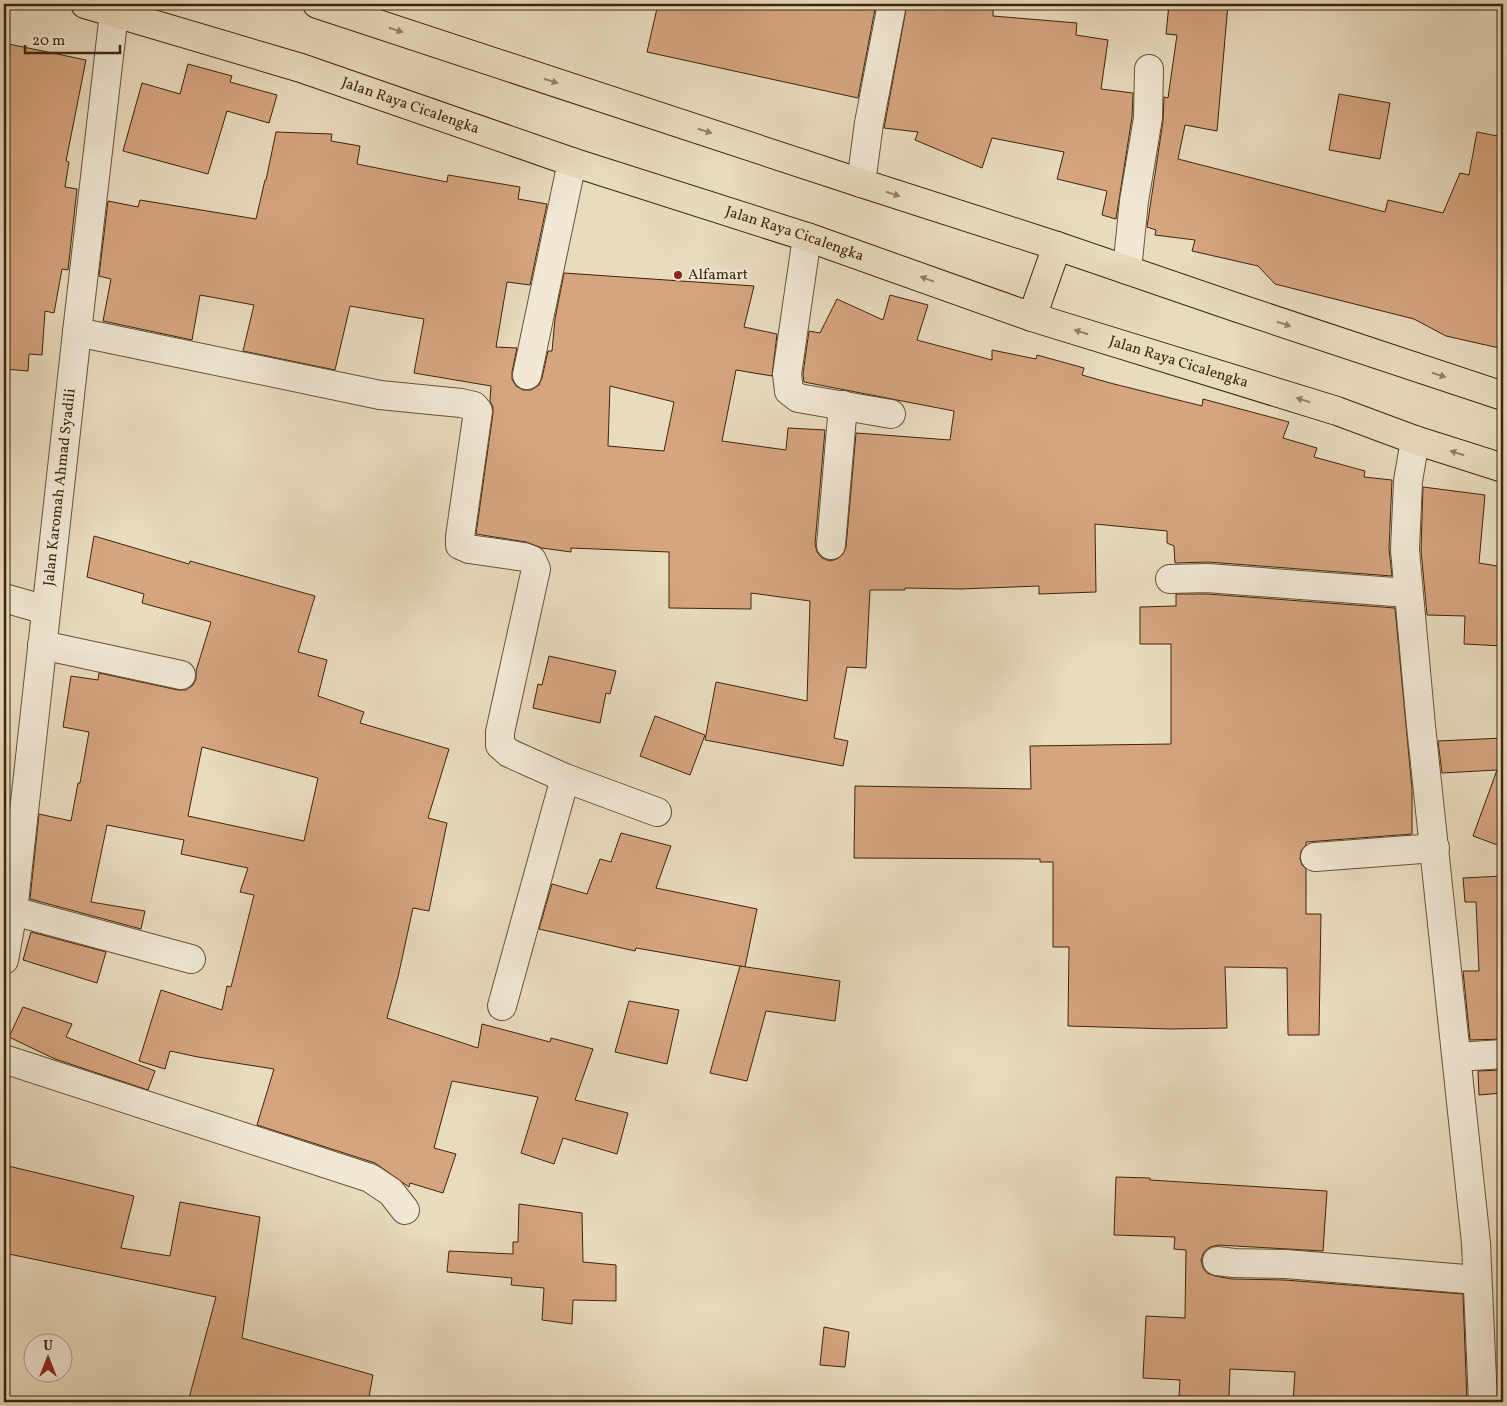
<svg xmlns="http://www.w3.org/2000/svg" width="1507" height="1406" viewBox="0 0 1507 1406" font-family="Vollkorn,serif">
<rect width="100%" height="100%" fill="#e9dbbe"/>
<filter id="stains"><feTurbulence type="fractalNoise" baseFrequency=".004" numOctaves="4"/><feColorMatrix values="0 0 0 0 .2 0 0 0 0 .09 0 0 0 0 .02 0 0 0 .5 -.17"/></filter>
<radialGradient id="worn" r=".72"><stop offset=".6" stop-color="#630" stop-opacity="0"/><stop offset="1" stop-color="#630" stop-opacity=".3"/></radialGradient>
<g fill="#d6a47f" stroke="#3c2609" fill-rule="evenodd">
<path d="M 658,4 L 876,4 L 858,98 L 647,52 Z"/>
<path d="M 907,4 L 993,4 L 993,16 L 1077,23 L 1076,35 L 1108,40 L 1101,89 L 1133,93 L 1132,117 L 1116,219 L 1102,215 L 1107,191 L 1057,179 L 1064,152 L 992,138 L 982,168 L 915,140 L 918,132 L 884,128 Z"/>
<path d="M 1169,4 L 1228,4 L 1217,131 L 1185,125 L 1178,159 L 1385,212 L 1388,200 L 1443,213 L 1460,173 L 1469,175 L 1477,132 L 1503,137 L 1503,331 L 1499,348 L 1446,336 L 1414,319 L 1275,284 L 1258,266 L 1192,251 L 1195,240 L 1155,235 L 1156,230 L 1147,227 L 1163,121 L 1164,97 L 1168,98 L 1177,35 L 1166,34 Z"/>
<path d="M 4,43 L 86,60 L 66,161 L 69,162 L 65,187 L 77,189 L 68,270 L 62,269 L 54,313 L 45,311 L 42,355 L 29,354 L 28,371 L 4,369 Z"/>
<path d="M 188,64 L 232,76 L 230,82 L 277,95 L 269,123 L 227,111 L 208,174 L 123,151 L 142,83 L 180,94 Z"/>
<path d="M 1339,94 L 1390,103 L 1380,159 L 1329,150 Z"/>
<path d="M 276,132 L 332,134 L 331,141 L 360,146 L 357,164 L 447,182 L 448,175 L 520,187 L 518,199 L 547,204 L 530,285 L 507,282 L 496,347 L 517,348 L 512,372 L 512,379 L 516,386 L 523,390 L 531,390 L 539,385 L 542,378 L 548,351 L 552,351 L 555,319 L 564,273 L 754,286 L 744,327 L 777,334 L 772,376 L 736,370 L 722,441 L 786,450 L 788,428 L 825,430 L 815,544 L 817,552 L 822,558 L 830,561 L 837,559 L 843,554 L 846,547 L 856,433 L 950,440 L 954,411 L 804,382 L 803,374 L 809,331 L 820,333 L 837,299 L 883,320 L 890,295 L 928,305 L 917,340 L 992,360 L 992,350 L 1036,359 L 1037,355 L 1084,368 L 1082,375 L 1110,383 L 1202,406 L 1203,399 L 1289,422 L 1283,438 L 1317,448 L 1314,457 L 1365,471 L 1364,477 L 1392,480 L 1389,549 L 1392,576 L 1208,562 L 1175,563 L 1174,546 L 1167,543 L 1167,531 L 1095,524 L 1096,592 L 1039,594 L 1039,586 L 960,589 L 905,588 L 905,590 L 870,590 L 866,668 L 847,667 L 834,738 L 848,741 L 843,766 L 705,740 L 716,682 L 807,701 L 810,601 L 751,593 L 751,609 L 669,608 L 669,552 L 571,548 L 571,552 L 542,548 L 526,542 L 476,534 L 493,413 L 493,407 L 490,401 L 491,386 L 414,373 L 424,319 L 350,306 L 335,370 L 243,351 L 254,305 L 200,295 L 192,340 L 103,321 L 111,279 L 99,276 L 108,201 L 138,207 L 140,200 L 256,219 L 265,180 L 266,180 ZM 610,386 L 674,402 L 664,451 L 608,446 Z"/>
<path d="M 1423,487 L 1485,495 L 1479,563 L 1503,567 L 1503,646 L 1464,644 L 1465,616 L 1427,615 L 1421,550 Z"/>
<path d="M 94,536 L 189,564 L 190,561 L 315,596 L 298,652 L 327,660 L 318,696 L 364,712 L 360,723 L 449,749 L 428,818 L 447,823 L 429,911 L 413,908 L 398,977 L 387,1018 L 478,1048 L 482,1024 L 550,1042 L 551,1038 L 593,1049 L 575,1100 L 628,1113 L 617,1154 L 563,1138 L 554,1164 L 521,1153 L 538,1097 L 452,1081 L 434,1148 L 456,1154 L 443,1193 L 410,1183 L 409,1187 L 375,1163 L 257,1125 L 274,1069 L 198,1057 L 170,1051 L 165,1069 L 139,1061 L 161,990 L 222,1010 L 227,986 L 231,987 L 254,895 L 240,892 L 248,868 L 181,854 L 184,840 L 107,825 L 91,902 L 145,911 L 141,929 L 30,899 L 39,814 L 71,821 L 78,783 L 80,783 L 89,732 L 63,727 L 71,676 L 98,680 L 99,673 L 178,690 L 186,690 L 193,685 L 196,679 L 196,671 L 211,622 L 142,603 L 144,594 L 87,577 ZM 202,747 L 318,778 L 304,841 L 188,816 Z"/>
<path d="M 1176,594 L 1207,594 L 1395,608 L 1412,789 L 1412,834 L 1306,842 L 1306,845 L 1301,851 L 1300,859 L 1302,865 L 1306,869 L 1306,914 L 1321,914 L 1319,1035 L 1288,1035 L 1287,968 L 1225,967 L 1227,1028 L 1171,1029 L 1068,1026 L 1069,947 L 1053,947 L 1053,862 L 1040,862 L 1040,859 L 854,858 L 855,786 L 1031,789 L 1030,746 L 1171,744 L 1171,644 L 1140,644 L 1140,607 L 1176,606 Z"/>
<path d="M 549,656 L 616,671 L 610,694 L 606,693 L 600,723 L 533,708 L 538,684 L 542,685 Z"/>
<path d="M 655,716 L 705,735 L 690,775 L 640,756 Z"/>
<path d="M 1503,738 L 1503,847 L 1473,836 L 1497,770 L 1442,773 L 1438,741 Z"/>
<path d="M 621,833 L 671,846 L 656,888 L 757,909 L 745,967 L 636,948 L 635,951 L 539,929 L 552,884 L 587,894 L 600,859 L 611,862 Z"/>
<path d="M 1503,876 L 1503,1039 L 1470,1040 L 1463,971 L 1479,971 L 1476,902 L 1465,902 L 1463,878 Z"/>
<path d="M 31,932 L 106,952 L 97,983 L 23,960 Z"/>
<path d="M 740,966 L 840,981 L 835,1021 L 766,1011 L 747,1081 L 710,1073 Z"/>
<path d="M 629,1001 L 679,1010 L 667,1064 L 615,1052 Z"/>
<path d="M 23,1007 L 72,1024 L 66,1037 L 155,1071 L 148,1090 L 55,1059 L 9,1037 Z"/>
<path d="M 1503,1070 L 1503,1093 L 1479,1095 L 1478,1071 Z"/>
<path d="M 4,1165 L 134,1196 L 121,1248 L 170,1256 L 180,1202 L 260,1217 L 242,1338 L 373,1375 L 368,1402 L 188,1402 L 216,1297 L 4,1253 Z"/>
<path d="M 1116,1177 L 1150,1178 L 1150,1180 L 1327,1191 L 1323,1251 L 1218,1245 L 1210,1247 L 1204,1252 L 1201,1260 L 1203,1268 L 1207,1273 L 1215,1276 L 1232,1279 L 1285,1280 L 1463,1294 L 1467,1402 L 1293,1402 L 1295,1372 L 1230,1369 L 1229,1397 L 1179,1396 L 1180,1380 L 1143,1378 L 1146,1316 L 1185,1318 L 1186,1250 L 1174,1249 L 1175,1237 L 1114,1235 Z"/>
<path d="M 519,1204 L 582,1213 L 583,1262 L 616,1265 L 616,1301 L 573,1300 L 572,1324 L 542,1320 L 544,1288 L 511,1285 L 512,1278 L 447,1272 L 449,1251 L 513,1254 L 513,1242 L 518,1242 Z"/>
<path d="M 824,1327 L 849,1332 L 845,1367 L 820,1365 Z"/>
</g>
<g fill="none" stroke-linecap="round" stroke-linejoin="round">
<g stroke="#675336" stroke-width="30">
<g id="street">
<path d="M 861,183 L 869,123 L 892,4"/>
<path d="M 807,237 L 787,374 L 789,391 L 798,398 L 891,414"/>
<path d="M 1127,270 L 1134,201 L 1148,118 L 1149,69"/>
<path d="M 77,332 L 380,395 L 461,403 L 474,406 L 478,411 L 460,537 L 460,545 L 469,549 L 524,557 L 532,560 L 536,569 L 500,732 L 500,745 L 509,753 L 565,778 L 657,812"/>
<path d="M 527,375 L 572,162"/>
<path d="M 1415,440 L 1408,481 L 1405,550 L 1421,726 L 1476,1243 L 1483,1402"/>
<path d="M 831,545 L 843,405"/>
<path d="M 1170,579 L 1207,578 L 1408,593"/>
<path d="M 4,598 L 46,610"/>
<path d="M 42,645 L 181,675"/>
<path d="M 1315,857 L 1435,848"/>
<path d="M 13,911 L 191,959"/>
<path id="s1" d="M 4,960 L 13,911 L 77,332 L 114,13"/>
<path d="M 502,1006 L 565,778"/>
<path d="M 1457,1057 L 1503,1054"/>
<path d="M 4,1059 L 370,1178 L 391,1192 L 405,1210"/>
<path d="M 1217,1261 L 1234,1263 L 1286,1264 L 1477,1280"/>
</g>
</g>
<g stroke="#3c2609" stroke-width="30">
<g id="highway">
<path id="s2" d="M 85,4 L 301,68 L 572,162 L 807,237 L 1032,317 L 1337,411 L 1415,440 L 1503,468"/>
<path d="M 317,4 L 861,183 L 1057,246 L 1238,308 L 1503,396"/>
<path d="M 1032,317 L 1057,246"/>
</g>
</g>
<use href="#street" stroke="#f1e8d5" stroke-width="28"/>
<use href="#highway" stroke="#e9dbbe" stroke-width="28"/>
</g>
<defs><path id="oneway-solid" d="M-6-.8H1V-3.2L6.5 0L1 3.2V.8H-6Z" transform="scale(1.25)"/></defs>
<g fill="#928064">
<use href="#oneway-solid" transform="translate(396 30) rotate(18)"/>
<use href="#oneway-solid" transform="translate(551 81) rotate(18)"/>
<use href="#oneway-solid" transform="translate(705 131) rotate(18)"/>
<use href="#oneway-solid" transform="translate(893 194) rotate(18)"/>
<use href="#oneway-solid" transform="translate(927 279) rotate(-160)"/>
<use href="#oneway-solid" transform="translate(1284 324) rotate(18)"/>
<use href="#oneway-solid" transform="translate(1081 332) rotate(-163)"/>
<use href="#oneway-solid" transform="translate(1439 375) rotate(18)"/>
<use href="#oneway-solid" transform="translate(1303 400) rotate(-163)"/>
<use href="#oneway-solid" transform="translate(1457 453) rotate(-163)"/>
</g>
<circle fill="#8f2418" stroke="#f1e8d5" stroke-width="2" cx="678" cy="275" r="5"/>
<g text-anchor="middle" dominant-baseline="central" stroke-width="4" stroke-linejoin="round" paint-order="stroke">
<g font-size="15" fill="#3c2609" stroke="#f1e8d5">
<text stroke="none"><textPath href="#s2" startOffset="341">Jalan Raya Cicalengka</textPath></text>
<text stroke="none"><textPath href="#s2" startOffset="746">Jalan Raya Cicalengka</textPath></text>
<text stroke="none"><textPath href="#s2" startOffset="1151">Jalan Raya Cicalengka</textPath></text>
<text stroke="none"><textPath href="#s1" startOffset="476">Jalan Karomah Ahmad Syadili</textPath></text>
</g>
<g font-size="15" fill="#3c2609" stroke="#f1e8d5" text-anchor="start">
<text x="688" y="275">Alfamart</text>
</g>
</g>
<rect width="1507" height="1406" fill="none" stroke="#e9dbbe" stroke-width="20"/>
<rect x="5" y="5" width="1497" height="1396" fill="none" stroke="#3c2609" stroke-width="2.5"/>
<rect x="10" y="10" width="1487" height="1386" fill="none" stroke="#3c2609"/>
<g transform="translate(48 1358)"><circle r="24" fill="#f1e8d5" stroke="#a99a83"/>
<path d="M0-4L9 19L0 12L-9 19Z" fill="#8f2418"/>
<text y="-8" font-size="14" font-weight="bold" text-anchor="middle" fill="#3c2609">U</text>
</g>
<path d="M25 45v8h95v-8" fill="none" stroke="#3c2609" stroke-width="2.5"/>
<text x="32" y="45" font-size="15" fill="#3c2609" stroke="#f1e8d5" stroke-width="4" paint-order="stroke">20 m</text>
<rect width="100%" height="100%" filter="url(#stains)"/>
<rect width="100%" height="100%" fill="url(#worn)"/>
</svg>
